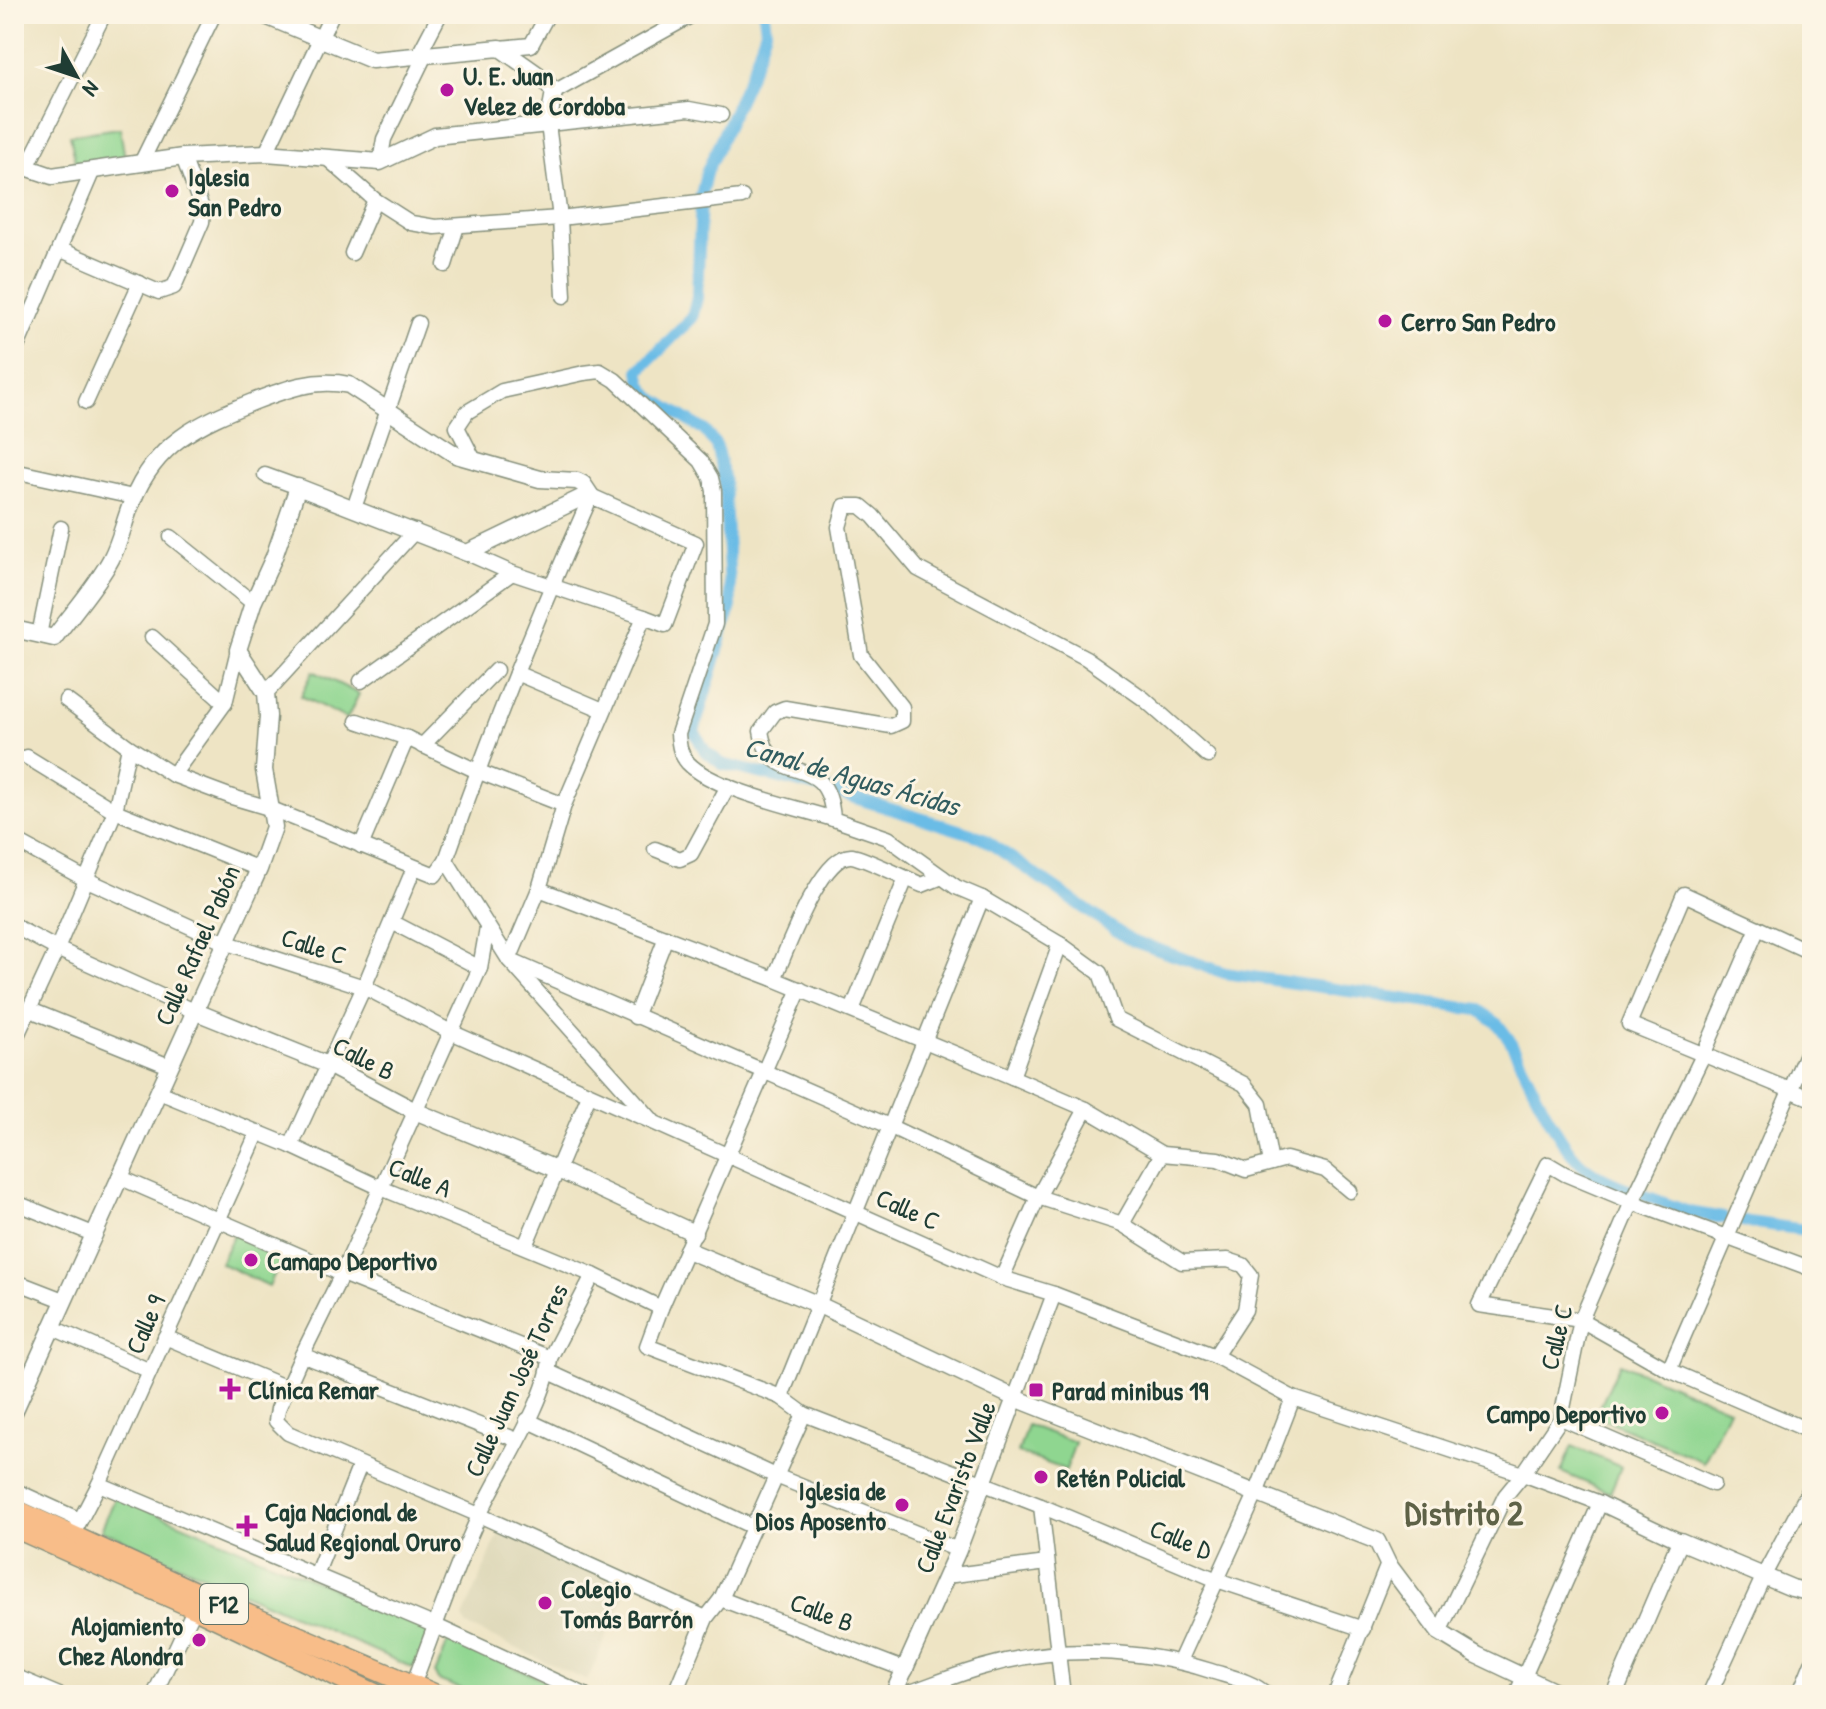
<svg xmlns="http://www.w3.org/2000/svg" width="1826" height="1709" viewBox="0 0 1826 1709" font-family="'Patrick Hand',sans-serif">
<rect width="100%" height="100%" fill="#fcf5e5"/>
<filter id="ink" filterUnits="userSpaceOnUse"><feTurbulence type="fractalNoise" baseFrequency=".0125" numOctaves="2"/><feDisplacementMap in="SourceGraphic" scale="16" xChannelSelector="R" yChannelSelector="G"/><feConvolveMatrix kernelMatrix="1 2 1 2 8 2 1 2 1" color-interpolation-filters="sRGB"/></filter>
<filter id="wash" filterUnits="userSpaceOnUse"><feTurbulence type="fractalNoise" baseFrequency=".006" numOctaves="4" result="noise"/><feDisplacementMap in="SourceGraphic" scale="32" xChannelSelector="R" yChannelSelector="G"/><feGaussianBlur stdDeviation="1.8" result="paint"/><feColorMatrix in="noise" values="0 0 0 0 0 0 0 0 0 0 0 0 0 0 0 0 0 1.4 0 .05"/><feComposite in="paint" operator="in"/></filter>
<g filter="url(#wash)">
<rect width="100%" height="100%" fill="#eee4c4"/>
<path fill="#dbd6b5" d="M 500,1531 L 628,1588 L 587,1681 L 466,1625 L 463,1618 Z"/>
<g fill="#8fd690" stroke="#578a62" stroke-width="2">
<path d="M 120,128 L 125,159 L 76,166 L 70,135 Z"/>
<path d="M 313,671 L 359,694 L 347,719 L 301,696 Z"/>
<path d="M 234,1234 L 282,1258 L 269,1286 L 220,1263 Z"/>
<path d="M 1620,1363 L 1729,1409 L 1704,1462 L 1596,1416 Z"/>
<path d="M 1027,1425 L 1075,1442 L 1066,1470 L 1018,1453 Z"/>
<path d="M 1572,1446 L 1621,1467 L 1610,1493 L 1561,1472 Z"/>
<path d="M 116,1496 L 434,1631 L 413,1668 L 101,1530 Z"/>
<path d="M 454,1640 L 577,1695 L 476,1695 L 438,1680 L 435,1674 L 448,1642 Z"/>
</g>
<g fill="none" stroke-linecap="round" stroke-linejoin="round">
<g stroke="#6abce6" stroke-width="12">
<path d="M 764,14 L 766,30 L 754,66 L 706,173 L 701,196 L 697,298 L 692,318 L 639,371 L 642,385 L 651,397 L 704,430 L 716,445 L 724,480 L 731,606 L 694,731 L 705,751 L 722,764 L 833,791 L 981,837 L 1130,940 L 1225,973 L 1479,1010 L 1497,1023 L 1509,1039 C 1527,1073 1554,1137 1579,1162 C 1592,1175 1612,1183 1628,1189"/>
<path d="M 1646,1196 L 1689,1212 L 1723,1218"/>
<path d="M 1742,1221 L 1812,1231"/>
</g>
</g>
</g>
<g filter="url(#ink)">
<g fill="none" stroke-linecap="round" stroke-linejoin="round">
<g stroke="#86907c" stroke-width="17">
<g id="minor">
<path d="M 500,48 L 531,45 L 548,14"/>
<path d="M 418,56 L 440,14"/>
<path d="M 554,92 L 694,14"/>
<path d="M 266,153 L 332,14"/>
<path d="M 328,159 L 375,200 L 411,223 L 435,227 L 560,218 L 742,197"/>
<path d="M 380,162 L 384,139 L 425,55"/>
<path d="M 141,163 L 214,14"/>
<path d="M 27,167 L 104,14"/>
<path d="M 59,249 L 159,292 L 174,287 L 202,222 L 203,211 L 183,157"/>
<path d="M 352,253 L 375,200"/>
<path d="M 445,265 L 457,226"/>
<path d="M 564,296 L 560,218 L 548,124 L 689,109 L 721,115"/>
<path d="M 14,354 L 93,170"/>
<path d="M 86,402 L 140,283"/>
<path d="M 474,460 L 457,427 L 467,412 L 502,391 L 584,373 L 600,371 L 615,380 L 701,461 L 711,478 L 714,491 L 715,624 L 678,734 C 679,746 680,754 688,763 C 714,790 795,807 833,819"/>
<path d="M 14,471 L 133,497"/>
<path d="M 265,475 L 298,487"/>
<path d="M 354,508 L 418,323"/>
<path d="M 171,537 L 253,603"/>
<path d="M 467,553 L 512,573 L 644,617"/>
<path d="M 39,635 L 61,528"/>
<path d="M 152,637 L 225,703"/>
<path d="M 516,673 L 603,710"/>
<path d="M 361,681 L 512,573"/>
<path d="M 266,693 L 415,531"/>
<path d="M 66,700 L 129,747 L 173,775 L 225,703 L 238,650"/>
<path d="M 357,721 L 407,738 L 477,771 L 564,805"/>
<path d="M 422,746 L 496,670"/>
<path d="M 1208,756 L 1144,699 L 1086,658 L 918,569 L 873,516 L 861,506 L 845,506 L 839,527 L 861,655 L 902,707 L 902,721 L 891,726 L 785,708 L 775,712 L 761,731 C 771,793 828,745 833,819 L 888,838 L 956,887 L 982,898 L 1060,944 L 1100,973 L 1116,1019 L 1244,1084 L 1260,1104 L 1271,1163"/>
<path d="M 27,757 L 115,811 L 259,869"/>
<path d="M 173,775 L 232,797 L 269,808 L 435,875 L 446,860"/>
<path d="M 14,840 L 85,879 L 224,942 L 364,987 L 451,1032 L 1002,1278 L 1054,1294 L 1215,1356 L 1293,1398 L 1523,1474 L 1561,1418 L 1581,1320 L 1632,1202 L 1704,1053 L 1758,928"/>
<path d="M 361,846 L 407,738"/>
<path d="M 655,849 L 680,859 L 691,854 L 728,786"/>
<path d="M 539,889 L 509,960 L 889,1126 L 1038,1197 L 1122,1224 L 1182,1262 L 1228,1260 L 1243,1265 L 1251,1275 L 1245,1310 L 1215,1356"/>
<path d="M 392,922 L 480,968"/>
<path d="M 14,926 L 57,949 L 194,1011"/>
<path d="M 487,928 L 480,968 L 342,1274 L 302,1355 L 278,1409 L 276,1421 L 288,1433 L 479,1515 L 706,1618"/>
<path d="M 1812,953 L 1684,894 L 1629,1024 L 1812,1099"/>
<path d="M 774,979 C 786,953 821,853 852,856 C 865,858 907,879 922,885 L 942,877"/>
<path d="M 800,989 L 661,1308 L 647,1346 L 781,1397 L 804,1414 L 1041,1506 L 1217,1580 L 1363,1629"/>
<path d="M 28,1009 L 169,1066"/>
<path d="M 852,1010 L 906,878"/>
<path d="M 635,1017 L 666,937"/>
<path d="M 14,1042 L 57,949 L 115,811 L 129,747"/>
<path d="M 1012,1077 L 1060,944"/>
<path d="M 159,1092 L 291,1146 L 381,1188 L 593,1275 L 661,1308"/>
<path d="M 652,1120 L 509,960 L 446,860 C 489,736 538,615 591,496 L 696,543 L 665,625 L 644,617 L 564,805 L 539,889 L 774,979 L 1012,1077 L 1086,1109 L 1162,1154 L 1218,1159 L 1246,1170 L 1286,1159 L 1325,1170 L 1350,1191"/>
<path d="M 291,1146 L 364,987 L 414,868"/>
<path d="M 119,1177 L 342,1274 L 550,1358"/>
<path d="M 14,1202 L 93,1234"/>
<path d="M 1122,1224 L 1162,1154"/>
<path d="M 525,1246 L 589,1095"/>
<path d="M 1812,1269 L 1632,1202 L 1565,1174 L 1548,1164 L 1479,1305 L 1581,1320 L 1669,1370 L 1812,1432"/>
<path d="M 1002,1278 L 1038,1197 L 1086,1109"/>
<path d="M 14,1281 L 63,1300"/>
<path d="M 51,1327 L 150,1371"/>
<path d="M 165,1337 L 287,1388"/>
<path d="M 302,1355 L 517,1440"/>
<path d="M 1669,1370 L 1812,1040"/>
<path d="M 549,1372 L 776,1476 L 958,1550"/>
<path d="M 781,1397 L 982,898"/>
<path d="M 1015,1398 L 1054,1294"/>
<path d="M 1561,1418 L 1713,1484"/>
<path d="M 527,1420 L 753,1527"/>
<path d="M 99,1484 L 436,1626 L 585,1695"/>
<path d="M 14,1490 L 80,1520"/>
<path d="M 1041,1506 L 1063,1695"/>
<path d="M 73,1534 L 99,1484 L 258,1132"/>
<path d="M 316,1575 L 360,1465"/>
<path d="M 946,1576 L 1047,1563"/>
<path d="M 721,1599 L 906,1670"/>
<path d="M 1439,1632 L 1505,1496 L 1523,1474 L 1600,1503 L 1680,1541"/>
<path d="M 1180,1661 L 1256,1494 L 1293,1398"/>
<path d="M 14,1676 L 59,1695"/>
<path d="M 413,1685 C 435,1628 454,1569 480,1514 C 498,1474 548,1399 550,1358 L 593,1275"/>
<path d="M 154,1695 L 198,1601"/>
<path d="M 674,1695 L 706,1618 L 721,1599 L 804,1414"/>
<path d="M 902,1695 C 929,1686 955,1675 983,1667 C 1056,1645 1139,1648 1211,1671 C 1230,1677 1253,1681 1267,1695"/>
<path d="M 1335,1695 L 1388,1564"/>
<path d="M 1516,1695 L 1600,1503"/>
<path d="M 1709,1695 L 1764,1575 L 1812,1485"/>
<path d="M 1799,1695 L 1812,1663"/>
</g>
</g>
<g stroke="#86907c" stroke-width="19">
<g id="tertiary">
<path d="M 14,163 L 52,176 L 183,157 L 266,153 L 380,162 L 435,136 L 548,124 L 554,92 L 544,79 L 500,48 L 372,60 L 261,14"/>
<path d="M 14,629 L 54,638 C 73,612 96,587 111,559 C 121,540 124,521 132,502 C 156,442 198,424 255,401 C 286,389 315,378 349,385 L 456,455 L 540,479 L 577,481 L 583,484 L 591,496 L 581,498 L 467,553 L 298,487 L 274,557 L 253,603 L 238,650 L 266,693 L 268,716 L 264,770 L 274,827 L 259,869 L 14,1412"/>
<path d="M 194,1011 L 328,1065 L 415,1111 L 558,1170 L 694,1233"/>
<path d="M 687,1250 L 819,1305 L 1015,1398 L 1377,1541 L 1388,1564 L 1439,1632 L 1477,1655 L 1562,1695"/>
<path d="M 893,1695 L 958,1550 L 1015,1398"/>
<path d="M 1614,1695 L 1680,1541 L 1792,1588 L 1812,1593"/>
</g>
</g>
<g stroke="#86907c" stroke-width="23">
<g id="primary">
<path d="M 14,1509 L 201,1595 L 436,1695"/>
<path d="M 14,1527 L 195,1608 L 377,1695"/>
</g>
</g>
<use href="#minor" stroke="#fff" stroke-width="14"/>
<use href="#tertiary" stroke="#fff" stroke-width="16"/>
<use href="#primary" stroke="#f8bd89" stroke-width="20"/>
</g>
</g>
<g fill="#b5179e" stroke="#fcf5e5" stroke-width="3">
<circle cx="447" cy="90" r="8"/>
<circle cx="172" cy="191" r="8"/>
<circle cx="1385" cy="321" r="8"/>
<circle cx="251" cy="1260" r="8"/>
<path d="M226 1377h8v8h8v8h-8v8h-8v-8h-8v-8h8z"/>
<rect x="1028" y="1382" width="16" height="16" rx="4"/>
<circle cx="1662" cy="1413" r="8"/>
<circle cx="1041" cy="1477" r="8"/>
<circle cx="902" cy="1505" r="8"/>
<path d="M243 1514h8v8h8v8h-8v8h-8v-8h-8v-8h8z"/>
<circle cx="545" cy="1603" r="8"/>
<circle cx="199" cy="1640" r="8"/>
</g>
<g text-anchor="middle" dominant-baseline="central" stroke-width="6" stroke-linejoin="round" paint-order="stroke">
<rect fill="#fcf5e5" stroke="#617469" stroke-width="2" x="200" y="1584" width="48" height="40" rx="6"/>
<g font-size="24" font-weight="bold" fill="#1f3d34">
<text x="224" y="1604">F12</text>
</g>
<g font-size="26" font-weight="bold" fill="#1f3d34" stroke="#fcf5e5" text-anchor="start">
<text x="463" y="75">U. E. Juan<tspan x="463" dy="30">Velez de Cordoba</tspan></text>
<text x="188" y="176">Iglesia<tspan x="188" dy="30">San Pedro</tspan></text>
<text x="1401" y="321">Cerro San Pedro</text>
<text x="267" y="1260">Camapo Deportivo</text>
<text x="248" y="1389">Clínica Remar</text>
<text x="1052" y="1390">Parad minibus 19</text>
<text x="1646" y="1413" text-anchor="end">Campo Deportivo</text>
<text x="1057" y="1477">Retén Policial</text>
<text x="886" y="1490" text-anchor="end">Iglesia de<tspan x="886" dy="30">Dios Aposento</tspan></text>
<text x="265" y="1511">Caja Nacional de<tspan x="265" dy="30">Salud Regional Oruro</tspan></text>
<text x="561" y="1588">Colegio<tspan x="561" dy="30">Tomás Barrón</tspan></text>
<text x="183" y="1625" text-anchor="end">Alojamiento<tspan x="183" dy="30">Chez Alondra</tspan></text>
</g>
<g font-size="26" fill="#1f3d34" stroke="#fcf5e5">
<text transform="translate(197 945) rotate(-66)">Calle Rafael Pabón</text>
<text transform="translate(314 946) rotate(18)">Calle C</text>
<text transform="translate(364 1058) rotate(27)">Calle B</text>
<text transform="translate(420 1177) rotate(22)">Calle A</text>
<text transform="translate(908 1209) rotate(24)">Calle C</text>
<text transform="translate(145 1324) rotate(-66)">Calle 9</text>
<text transform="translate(1556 1337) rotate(-76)">Calle C</text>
<text transform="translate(516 1380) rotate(-65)">Calle Juan José Torres</text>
<text transform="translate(955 1487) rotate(-69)">Calle Evaristo Valle</text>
<text transform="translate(1181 1539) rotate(23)">Calle D</text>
<text transform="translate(822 1612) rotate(21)">Calle B</text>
</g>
<g font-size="28" font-style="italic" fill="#325d60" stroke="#fcf5e5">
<text transform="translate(852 776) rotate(16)">Canal de Aguas Ácidas</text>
</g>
<g font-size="34" font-weight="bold" fill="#5e6247" stroke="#fcf5e5">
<text x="1464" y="1513">Distrito 2</text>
</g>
</g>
<rect width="1826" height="1709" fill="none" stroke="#fcf5e5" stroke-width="48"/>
<g transform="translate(76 76) rotate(130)" stroke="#fcf5e5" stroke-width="6" paint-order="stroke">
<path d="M0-6L14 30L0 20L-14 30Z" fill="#1f3d34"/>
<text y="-12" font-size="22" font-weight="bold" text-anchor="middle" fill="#1f3d34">N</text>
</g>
</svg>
